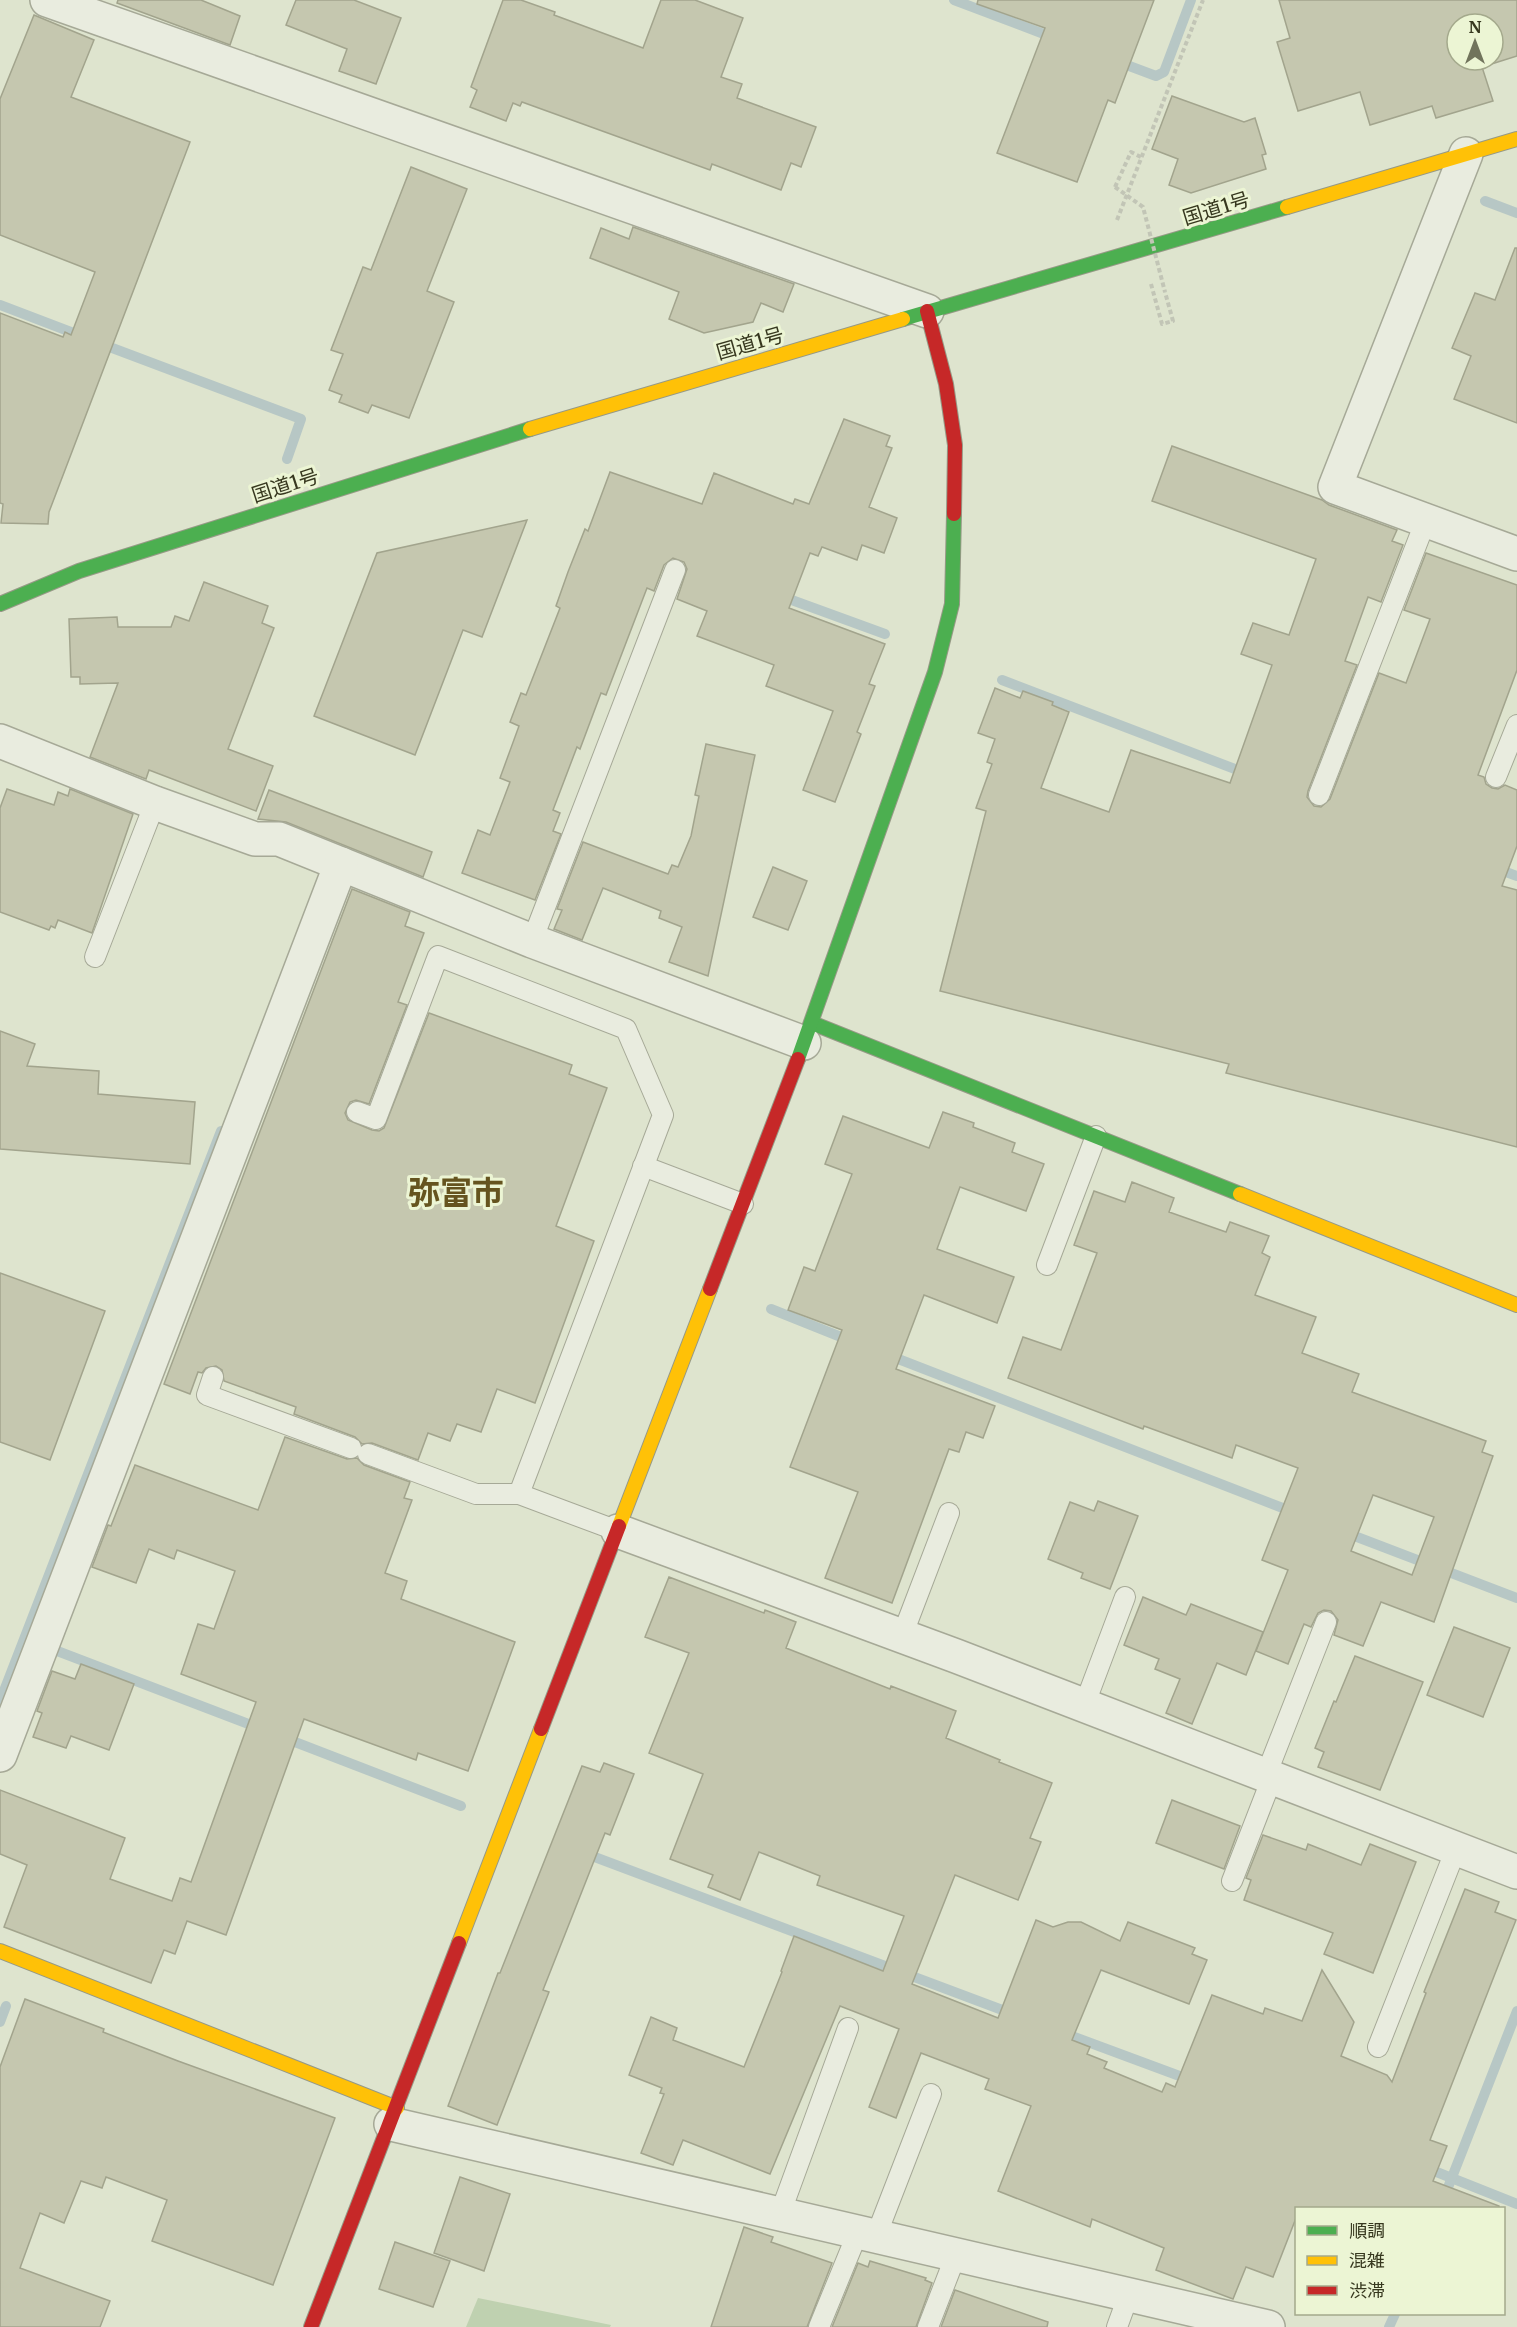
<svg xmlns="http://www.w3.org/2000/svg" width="1517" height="2327" viewBox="0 0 1517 2327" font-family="Merriweather,'Noto Sans JP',serif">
<rect width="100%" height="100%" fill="#dee4ce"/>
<path fill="#bfd1b0" d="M 478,2298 L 611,2325 L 610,2327 L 466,2327 Z"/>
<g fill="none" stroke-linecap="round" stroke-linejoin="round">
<g stroke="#b7c7c5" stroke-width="10">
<path d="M 954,0 L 1057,39"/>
<path d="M 1116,61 L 1156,76 L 1164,72 L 1191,0"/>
<path d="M 1485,201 L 1517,213"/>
<path d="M 0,305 L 84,337"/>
<path d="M 99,343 L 301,419 L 287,459"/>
<path d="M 778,595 L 885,634"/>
<path d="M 1002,680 L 1248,774"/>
<path d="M 1495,868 L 1517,876"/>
<path d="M 771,1309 L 851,1341"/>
<path d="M 888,1355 L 1293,1512"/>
<path d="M 1344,1532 L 1517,1598"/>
<path d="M 52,1649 L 259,1728"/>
<path d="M 0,1701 L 221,1131"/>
<path d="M 282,1737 L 461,1806"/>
<path d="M 584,1853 L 1013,2014"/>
<path d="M 0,2022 L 6,2006"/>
<path d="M 1061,2032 L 1193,2081"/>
<path d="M 1424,2167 L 1517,2204"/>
<path d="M 1440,2208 L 1517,2011"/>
<path d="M 1389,2327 L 1395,2314"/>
</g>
</g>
<g fill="#c5c7af" stroke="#a2a48d" stroke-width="1.5" fill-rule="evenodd">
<path d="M 118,0 L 201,0 L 240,16 L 230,45 L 117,3 Z"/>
<path d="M 296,0 L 354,0 L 401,18 L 376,84 L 339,71 L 347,49 L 286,25 Z"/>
<path d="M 503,0 L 521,0 L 555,12 L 554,15 L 643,48 L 661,0 L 695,0 L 743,18 L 721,77 L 742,84 L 737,98 L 816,127 L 801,167 L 791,163 L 781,190 L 712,164 L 710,170 L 522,102 L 520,106 L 513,103 L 506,121 L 470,107 L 477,90 L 471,87 Z"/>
<path d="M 978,0 L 1154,0 L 1115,103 L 1108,100 L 1077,182 L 997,153 L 1045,28 L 977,4 Z"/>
<path d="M 1279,0 L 1517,0 L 1517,56 L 1482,67 L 1493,101 L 1436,118 L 1432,106 L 1370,125 L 1360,92 L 1298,111 L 1277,42 L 1290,38 ZM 1457,24 L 1493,24 L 1493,60 L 1457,60 Z"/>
<path d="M 34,15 L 94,40 L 71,97 L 190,142 L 49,512 L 48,524 L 1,523 L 3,504 L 0,503 L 0,313 L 63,337 L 65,332 L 71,335 L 95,272 L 0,235 L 0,99 Z"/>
<path d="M 1172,96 L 1244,122 L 1255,118 L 1266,154 L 1262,155 L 1266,169 L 1191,193 L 1169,185 L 1178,159 L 1152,149 Z"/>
<path d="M 411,167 L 467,189 L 427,291 L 454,302 L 409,418 L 372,405 L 368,413 L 339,402 L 342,395 L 329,390 L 343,354 L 331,350 L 363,267 L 371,270 Z"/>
<path d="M 633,227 L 794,284 L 783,312 L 761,303 L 753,322 L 704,333 L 669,319 L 679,292 L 590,258 L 601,228 L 629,239 Z"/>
<path d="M 1515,248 L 1517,248 L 1517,423 L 1454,399 L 1471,356 L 1452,348 L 1475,293 L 1495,300 Z"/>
<path d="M 844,419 L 890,436 L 886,446 L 892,448 L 869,507 L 897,518 L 884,553 L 862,545 L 857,560 L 822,547 L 818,556 L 810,553 L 789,608 L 885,644 L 869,684 L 875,686 L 857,732 L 861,734 L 835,802 L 803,790 L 833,711 L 766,686 L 774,665 L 697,636 L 707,611 L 677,599 L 687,569 L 684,562 L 673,558 L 664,565 L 654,591 L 647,588 L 606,695 L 601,693 L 580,749 L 577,747 L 553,810 L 560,813 L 553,831 L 561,834 L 535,900 L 462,873 L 478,830 L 490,835 L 510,782 L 500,778 L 519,726 L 510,722 L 521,693 L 526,695 L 560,608 L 556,606 L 568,572 L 585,529 L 588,531 L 610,472 L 702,504 L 714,473 L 793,504 L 795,499 L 809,504 Z"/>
<path d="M 1172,446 L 1322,500 L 1329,505 L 1397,530 L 1392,541 L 1403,545 L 1381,602 L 1368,597 L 1345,661 L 1357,665 L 1308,791 L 1307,797 L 1314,806 L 1321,807 L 1330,799 L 1379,673 L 1406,683 L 1430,619 L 1404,610 L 1426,553 L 1517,585 L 1517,670 L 1478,775 L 1484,777 L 1486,784 L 1492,788 L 1498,789 L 1505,785 L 1517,790 L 1517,846 L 1502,886 L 1517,890 L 1517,1147 L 1226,1073 L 1229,1064 L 940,991 L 986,811 L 976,808 L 992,764 L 987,762 L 995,739 L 978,733 L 995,688 L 1020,698 L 1023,691 L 1053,702 L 1052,705 L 1069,712 L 1041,788 L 1109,812 L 1131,750 L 1230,783 L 1272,665 L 1241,654 L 1253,623 L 1289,635 L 1316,559 L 1152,501 Z"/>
<path d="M 527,520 L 482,637 L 463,630 L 415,755 L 314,716 L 377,553 Z"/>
<path d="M 204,582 L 268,606 L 262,623 L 274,628 L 228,749 L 273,766 L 256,811 L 149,770 L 146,779 L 90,757 L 118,683 L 80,684 L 80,677 L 71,677 L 69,619 L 117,617 L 118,627 L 171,627 L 175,616 L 189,621 Z"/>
<path d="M 706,744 L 755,755 L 708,976 L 669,962 L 682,927 L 659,918 L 661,911 L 603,888 L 582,940 L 554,929 L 562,910 L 557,909 L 583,842 L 668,874 L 672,865 L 678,867 L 691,836 L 699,796 L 695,795 Z"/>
<path d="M 7,789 L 54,805 L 58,792 L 68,796 L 70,789 L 133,814 L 92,933 L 58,920 L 55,928 L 51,926 L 49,930 L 0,912 L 0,808 Z"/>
<path d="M 269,790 L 432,852 L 423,877 L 286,822 L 258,819 Z"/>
<path d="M 773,867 L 807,881 L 788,930 L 753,917 Z"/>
<path d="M 352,889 L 410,912 L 405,926 L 424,933 L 398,1002 L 407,1005 L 369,1104 L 356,1100 L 350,1102 L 345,1113 L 348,1120 L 372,1130 L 379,1131 L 384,1128 L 429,1013 L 572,1065 L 569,1074 L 607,1088 L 556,1226 L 594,1241 L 535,1403 L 497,1389 L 481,1432 L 457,1424 L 450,1441 L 428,1433 L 418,1460 L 372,1443 L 362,1444 L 355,1437 L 294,1414 L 296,1407 L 224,1381 L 222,1370 L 216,1366 L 206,1368 L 202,1373 L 198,1372 L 190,1394 L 164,1384 Z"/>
<path d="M 0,1031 L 35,1044 L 27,1066 L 99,1071 L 98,1094 L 195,1102 L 190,1164 L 0,1149 Z"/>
<path d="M 943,1112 L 974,1123 L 973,1127 L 1015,1143 L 1012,1152 L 1044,1164 L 1026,1211 L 960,1187 L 937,1249 L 1014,1277 L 997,1323 L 924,1295 L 896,1369 L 995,1406 L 983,1438 L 966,1432 L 959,1452 L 949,1449 L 892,1603 L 825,1578 L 858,1492 L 790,1467 L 842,1330 L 788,1310 L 804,1267 L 815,1271 L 852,1174 L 825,1164 L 843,1116 L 929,1148 Z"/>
<path d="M 1132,1182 L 1174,1198 L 1169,1212 L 1226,1232 L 1230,1222 L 1269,1236 L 1262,1253 L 1270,1257 L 1255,1295 L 1316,1317 L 1302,1353 L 1359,1374 L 1352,1392 L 1486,1441 L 1482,1452 L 1493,1456 L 1434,1622 L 1381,1602 L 1363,1646 L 1334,1635 L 1338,1620 L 1331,1611 L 1324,1610 L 1318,1613 L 1311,1627 L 1304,1624 L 1288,1664 L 1256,1651 L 1288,1570 L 1262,1560 L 1298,1468 L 1236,1445 L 1232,1458 L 1144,1426 L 1143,1429 L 1008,1378 L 1023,1337 L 1061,1350 L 1097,1253 L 1074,1245 L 1094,1191 L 1125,1202 ZM 1373,1495 L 1434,1517 L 1412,1575 L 1351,1551 Z"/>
<path d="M 0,1273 L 105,1311 L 50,1460 L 0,1442 Z"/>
<path d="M 285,1437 L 347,1459 L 357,1458 L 364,1465 L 410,1482 L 404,1498 L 412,1500 L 385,1573 L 407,1581 L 401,1599 L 515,1642 L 468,1771 L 418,1753 L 416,1760 L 304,1719 L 226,1935 L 187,1921 L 175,1954 L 164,1950 L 151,1983 L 4,1927 L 27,1865 L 0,1854 L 0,1790 L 125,1838 L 110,1879 L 172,1901 L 180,1878 L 191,1882 L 256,1702 L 181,1674 L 198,1624 L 214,1629 L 235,1571 L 177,1550 L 174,1559 L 149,1549 L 136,1583 L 92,1567 L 108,1525 L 111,1526 L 135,1465 L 258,1510 Z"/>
<path d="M 1098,1501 L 1138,1516 L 1110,1589 L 1081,1578 L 1083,1573 L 1048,1559 L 1070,1502 L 1094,1511 Z"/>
<path d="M 669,1577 L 764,1613 L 765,1610 L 796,1622 L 786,1648 L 890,1689 L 891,1686 L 956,1711 L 946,1738 L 1000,1760 L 999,1762 L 1052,1783 L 1030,1838 L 1041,1842 L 1018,1900 L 955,1875 L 912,1984 L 998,2018 L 1036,1920 L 1053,1927 L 1068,1922 L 1081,1922 L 1120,1941 L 1128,1922 L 1195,1948 L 1192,1954 L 1207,1960 L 1189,2004 L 1101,1970 L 1072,2040 L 1090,2047 L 1087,2054 L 1107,2062 L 1104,2068 L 1162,2092 L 1166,2083 L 1175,2087 L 1212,1995 L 1263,2014 L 1265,2008 L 1302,2021 L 1322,1970 L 1354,2022 L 1341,2056 L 1387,2075 L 1392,2082 L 1426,1993 L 1424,1992 L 1465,1889 L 1499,1902 L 1495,1912 L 1516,1920 L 1430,2140 L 1447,2146 L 1433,2181 L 1499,2206 L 1499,2208 L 1296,2208 L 1296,2218 L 1273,2277 L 1246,2267 L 1233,2299 L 1156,2270 L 1164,2248 L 1092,2219 L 1090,2227 L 998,2191 L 1031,2106 L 985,2089 L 989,2079 L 921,2053 L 896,2118 L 869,2107 L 899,2029 L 840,2006 L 770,2174 L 683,2140 L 673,2165 L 641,2153 L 664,2094 L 660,2093 L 662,2088 L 629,2075 L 651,2017 L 677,2028 L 673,2040 L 744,2067 L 782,1972 L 781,1971 L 794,1936 L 883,1971 L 904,1916 L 817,1885 L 820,1876 L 759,1852 L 740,1900 L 708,1887 L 713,1875 L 670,1859 L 703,1774 L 649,1753 L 689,1653 L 645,1637 Z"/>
<path d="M 1143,1597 L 1186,1615 L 1191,1604 L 1263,1632 L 1246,1675 L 1217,1663 L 1192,1724 L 1166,1713 L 1180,1679 L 1155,1669 L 1159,1659 L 1124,1645 Z"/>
<path d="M 1454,1627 L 1510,1648 L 1483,1717 L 1427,1695 Z"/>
<path d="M 1355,1656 L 1423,1682 L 1380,1790 L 1318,1767 L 1324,1752 L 1315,1748 L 1334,1701 L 1336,1702 Z"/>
<path d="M 81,1664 L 134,1684 L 109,1750 L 71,1736 L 66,1748 L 33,1737 L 42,1713 L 37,1711 L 52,1671 L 75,1679 Z"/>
<path d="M 604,1763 L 634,1774 L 610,1835 L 605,1833 L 543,1990 L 549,1992 L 497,2125 L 448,2106 L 498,1973 L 500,1973 L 582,1766 L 600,1772 Z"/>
<path d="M 1172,1800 L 1240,1826 L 1224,1869 L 1156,1843 Z"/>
<path d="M 1263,1835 L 1306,1850 L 1308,1844 L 1361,1865 L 1370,1844 L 1416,1862 L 1373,1973 L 1324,1954 L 1333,1933 L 1244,1900 L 1251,1880 L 1246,1878 Z"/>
<path d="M 25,1999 L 104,2029 L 103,2032 L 178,2061 L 335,2118 L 273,2285 L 152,2241 L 167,2200 L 106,2177 L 102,2188 L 81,2181 L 64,2223 L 40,2213 L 20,2268 L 110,2301 L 100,2327 L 0,2327 L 0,2067 Z"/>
<path d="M 460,2177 L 510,2194 L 484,2271 L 434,2253 Z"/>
<path d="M 744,2227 L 773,2237 L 771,2242 L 832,2263 L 807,2327 L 711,2327 Z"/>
<path d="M 395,2242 L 450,2261 L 433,2307 L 379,2289 Z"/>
<path d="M 870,2261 L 926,2278 L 925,2280 L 932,2283 L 916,2327 L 832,2327 L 858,2263 L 868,2267 Z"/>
<path d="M 955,2290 L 1048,2322 L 1047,2327 L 941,2327 Z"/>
</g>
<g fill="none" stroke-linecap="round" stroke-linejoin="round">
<g stroke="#a6a997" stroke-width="22">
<g id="lane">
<path d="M 1496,777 L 1517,725"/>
<path d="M 1319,795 L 1426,520"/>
<path d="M 532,941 L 675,570"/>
<path d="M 95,957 L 155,803"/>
<path d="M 357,1112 L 376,1119 L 438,956 L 626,1029 L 663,1115 L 519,1494"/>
<path d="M 643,1166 L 743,1204"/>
<path d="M 1047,1265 L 1096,1136"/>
<path d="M 213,1377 L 207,1395 L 351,1448"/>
<path d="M 368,1454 L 476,1494 L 519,1494 L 618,1531"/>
<path d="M 902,1636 L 949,1513"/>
<path d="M 1084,1706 L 1125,1597"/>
<path d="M 1266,1775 L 1326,1622"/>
<path d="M 1232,1881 L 1272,1778"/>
<path d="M 1378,2047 L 1456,1849"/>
<path d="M 780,2214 L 848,2028"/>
<path d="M 876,2236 L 931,2094"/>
<path d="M 819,2327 L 858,2232"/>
<path d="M 928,2327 L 956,2255"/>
<path d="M 1117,2327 L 1129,2294"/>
</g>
</g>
<g stroke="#a6a997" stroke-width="36">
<g id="street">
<path d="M 47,0 L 927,311"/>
<path d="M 1466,154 L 1335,487 L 1517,554"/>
<path d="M 0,741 L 155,803 L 255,839 L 279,839 L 532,941 L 804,1043"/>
<path d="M 618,1531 L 956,1656 L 1517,1872"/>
<path d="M 0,1755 L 341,864"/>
<path d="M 391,2124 L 1268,2327"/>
</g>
</g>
<g stroke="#969986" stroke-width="16">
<g id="fast">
<path d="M 903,319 L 1287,207"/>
<path d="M 0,604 L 79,571 L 530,429"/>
<path d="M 812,1023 L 1240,1194"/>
<path d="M 798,1059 L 935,672 L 952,604 L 954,514"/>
</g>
</g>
<g stroke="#969986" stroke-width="16">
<g id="slow">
<path d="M 1287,207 L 1517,139"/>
<path d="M 530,429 L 903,319"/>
<path d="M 1240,1194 L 1517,1305"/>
<path d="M 619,1526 L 710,1289"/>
<path d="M 459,1943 L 541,1729"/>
<path d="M 0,1951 L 397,2108"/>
</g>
</g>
<g stroke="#969986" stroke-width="16">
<g id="jam">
<path d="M 927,311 L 946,384 L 955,445 L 954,514"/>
<path d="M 710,1289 L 798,1059"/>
<path d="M 541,1729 L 619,1526"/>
<path d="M 311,2327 L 459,1943"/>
</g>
</g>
<g stroke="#c2c5b6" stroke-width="4" stroke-dasharray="4.5 3" stroke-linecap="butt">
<path d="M 1115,187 L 1131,152 L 1141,157"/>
<path d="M 1117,220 L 1203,0"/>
<path d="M 1151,284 L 1162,324 L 1173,321 L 1165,292"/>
</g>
<use href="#lane" stroke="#e9ecdf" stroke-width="20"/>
<use href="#street" stroke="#e9ecdf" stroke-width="33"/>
<use href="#fast" stroke="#4caf50" stroke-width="14"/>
<use href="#slow" stroke="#ffc107" stroke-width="14"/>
<use href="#jam" stroke="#c62828" stroke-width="14"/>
<path stroke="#c2c5b6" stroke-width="4" stroke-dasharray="4.5 3" stroke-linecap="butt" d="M 1115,187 L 1143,207 L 1165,292"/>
</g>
<g text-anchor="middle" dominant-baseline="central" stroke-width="6" stroke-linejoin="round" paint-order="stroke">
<g font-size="20" fill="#37381f" stroke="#ecf5d4">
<text transform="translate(1216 208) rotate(-17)">国道1号</text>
<text transform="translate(750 343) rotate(-16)">国道1号</text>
<text transform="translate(285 485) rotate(-18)">国道1号</text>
</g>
<g font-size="32" font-weight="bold" fill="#65541f" stroke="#ecf5d4">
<text x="456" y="1193">弥富市</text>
</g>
</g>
<rect x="1295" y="2207" width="210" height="108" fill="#ecf5d4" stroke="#a4a98c" stroke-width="1.5"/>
<rect x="1307" y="2226" width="30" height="9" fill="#4caf50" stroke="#a4a98c" stroke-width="1.5"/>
<text x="1349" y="2237" font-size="18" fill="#37381f">順調</text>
<rect x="1307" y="2256" width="30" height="9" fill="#ffc107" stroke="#a4a98c" stroke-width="1.5"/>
<text x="1349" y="2267" font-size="18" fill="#37381f">混雑</text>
<rect x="1307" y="2286" width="30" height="9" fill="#c62828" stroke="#a4a98c" stroke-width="1.5"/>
<text x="1349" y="2297" font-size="18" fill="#37381f">渋滞</text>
<g transform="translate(1475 42)"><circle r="28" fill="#ecf5d4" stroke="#a4a98c" stroke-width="1.5"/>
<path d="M0-4.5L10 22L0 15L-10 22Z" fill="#71745c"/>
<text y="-9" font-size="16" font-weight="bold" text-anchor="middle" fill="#37381f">N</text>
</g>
</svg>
